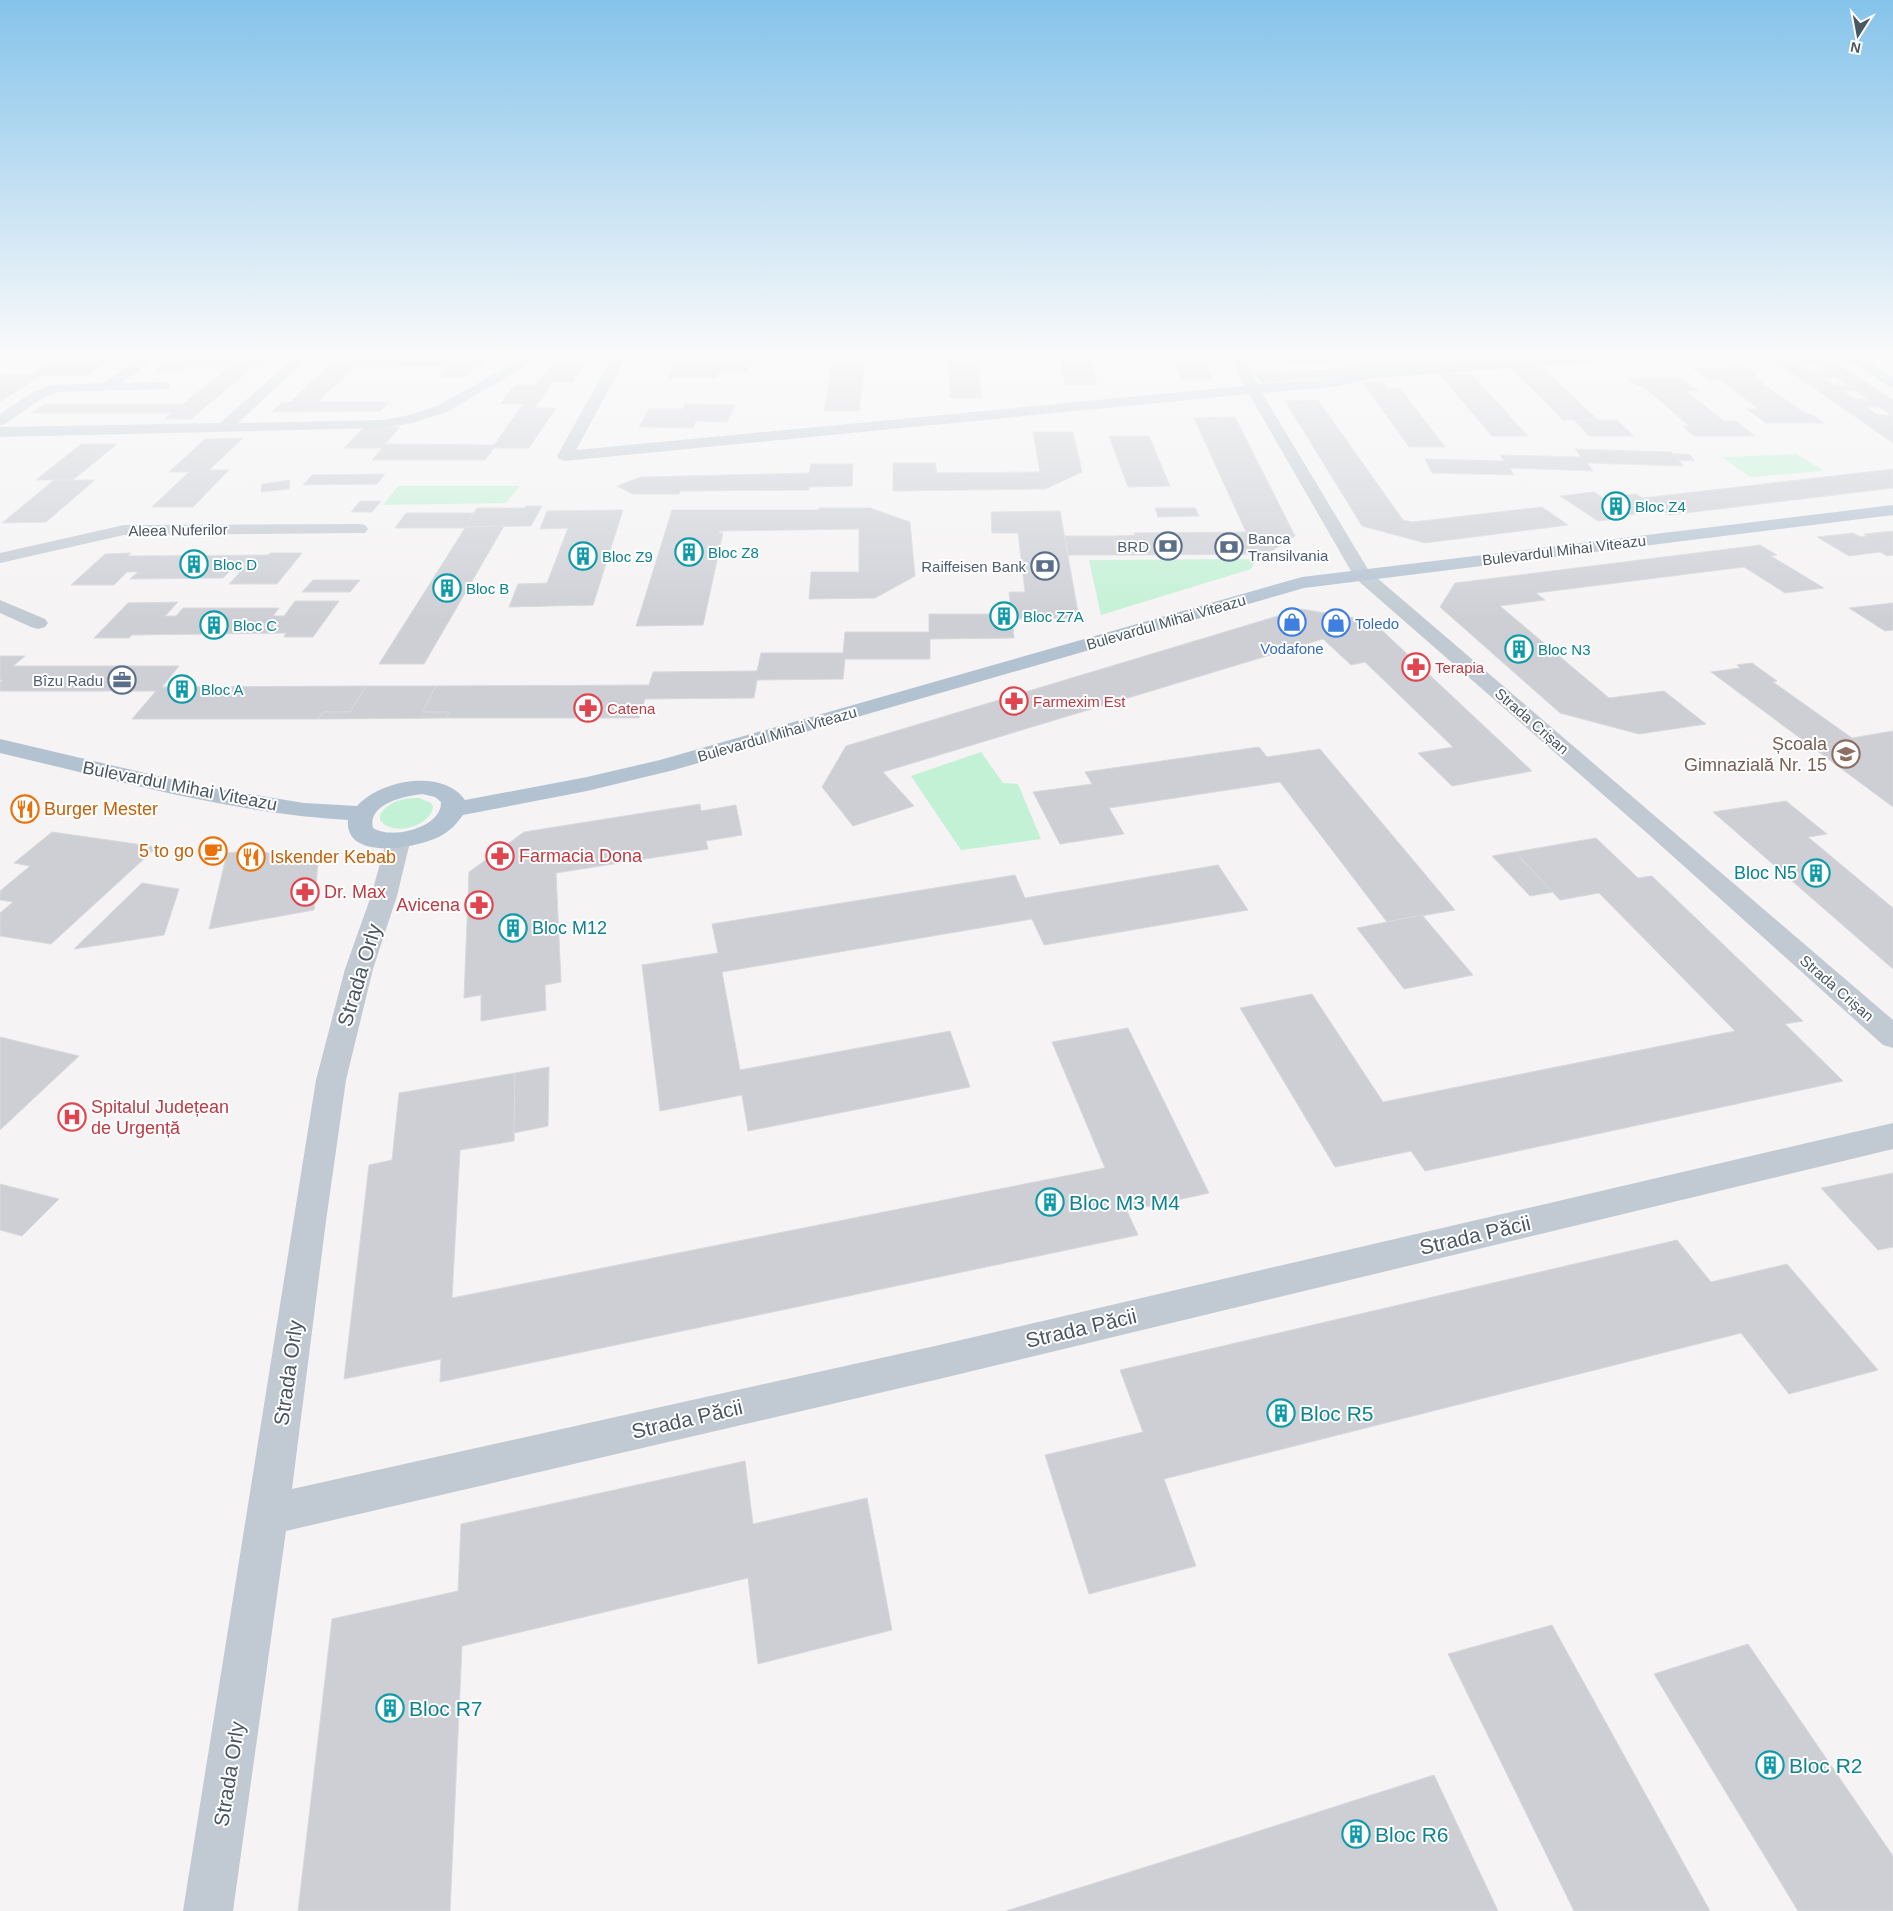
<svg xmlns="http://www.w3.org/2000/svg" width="1893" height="1911" viewBox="0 0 1893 1911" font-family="Arial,sans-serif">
<rect width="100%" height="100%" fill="#f5f3f3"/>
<g fill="#c3f1d5">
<path d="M 1797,454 L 1824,471 L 1750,477 L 1722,457 Z"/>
<path d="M 398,486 L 520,486 L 506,503 L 383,505 Z"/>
<path d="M 1257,559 L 1251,569 L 1101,615 L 1089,560 Z"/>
<path d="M 981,752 L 1003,783 L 1018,784 L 1041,839 L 961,850 L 911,776 Z"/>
<path d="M 419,798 L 431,803 L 433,807 C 430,827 392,837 380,820 L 380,815 C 388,801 404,798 419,798 Z"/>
</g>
<g fill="#cdcfd5" stroke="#d7d9de" fill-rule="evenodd">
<path d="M 169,354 L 203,354 L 195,359 L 269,359 L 260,367 L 253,367 L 191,419 L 164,419 L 171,413 L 31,413 L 45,404 L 183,404 L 229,367 L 187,367 L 179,372 L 154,372 L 179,354 Z"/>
<path d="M 341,354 L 366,354 L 361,359 L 403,359 L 407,354 L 432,354 L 428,358 L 488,358 L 481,367 L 474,367 L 465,377 L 439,378 L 448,366 L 354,367 L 318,402 L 389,402 L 380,411 L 271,412 L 281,403 L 290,402 Z"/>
<path d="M 559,354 L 592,354 L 573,382 L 553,382 L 535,408 L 556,408 L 529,448 L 494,448 L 485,460 L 372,460 L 382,448 L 344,448 L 364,427 L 400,427 L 385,444 L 494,445 L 523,404 L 500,404 L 515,385 L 536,385 Z"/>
<path d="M 834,354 L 866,354 L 859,411 L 824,411 Z"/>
<path d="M 948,354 L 977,354 L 982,398 L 950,398 Z"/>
<path d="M 1060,354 L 1090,354 L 1097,385 L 1065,385 Z"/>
<path d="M 1171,354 L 1202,354 L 1213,379 L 1181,379 Z"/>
<path d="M 1282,354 L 1358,354 L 1363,359 L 1331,358 L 1335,363 L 1289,364 Z"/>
<path d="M 1519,354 L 1617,354 L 1350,374 L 1353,376 L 1290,381 L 1281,373 L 1342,369 L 1340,367 Z"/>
<path d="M 1765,354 L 1786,354 L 1792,357 L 1805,357 L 1799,354 L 1822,354 L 1893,400 L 1893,424 L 1890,424 L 1893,426 L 1893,443 ZM 1801,364 L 1814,364 L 1825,371 L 1812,371 ZM 1822,377 L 1835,377 L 1847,385 L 1833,385 ZM 1843,391 L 1856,391 L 1868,399 L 1855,399 ZM 1866,407 L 1879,407 L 1892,415 L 1878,415 Z"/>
<path d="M 708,357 L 754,358 L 748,372 L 719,372 L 717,378 L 667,378 L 675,362 L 706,362 Z"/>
<path d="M 49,362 L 107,362 L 88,375 L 40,376 L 0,402 L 0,377 L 4,375 L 31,375 Z"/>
<path d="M 1509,366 L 1541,366 L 1598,420 L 1563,420 Z"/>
<path d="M 1746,367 L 1758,376 L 1752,376 L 1806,414 L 1811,414 L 1824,423 L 1766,423 L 1747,409 L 1759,409 L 1720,380 L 1709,380 L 1692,368 Z"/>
<path d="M 1280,372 L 1290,381 L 1261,382 L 1253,373 Z"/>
<path d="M 1439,374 L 1471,374 L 1528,436 L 1492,436 Z"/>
<path d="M 1628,378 L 1681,378 L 1698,391 L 1686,391 L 1724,421 L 1736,421 L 1755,436 L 1694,436 L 1682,426 L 1689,426 L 1643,386 L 1637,386 Z"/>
<path d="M 1362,382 L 1383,382 L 1388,388 L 1367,388 Z"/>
<path d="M 1367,388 L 1400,388 L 1445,447 L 1409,447 Z"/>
<path d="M 1318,400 L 1403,520 L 1412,522 L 1542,507 L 1568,525 L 1425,543 L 1362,526 L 1285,401 Z"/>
<path d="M 685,404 L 735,405 L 727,422 L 696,421 L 693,428 L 639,427 L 649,409 L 683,409 Z"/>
<path d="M 1235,417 L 1295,536 L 1267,554 L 1141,555 L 1140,552 L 1117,552 L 1113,536 L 1135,535 L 1134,533 L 1246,532 L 1194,418 Z"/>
<path d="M 1574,420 L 1617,420 L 1634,436 L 1589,436 Z"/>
<path d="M 1033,432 L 1073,432 L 1082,472 L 1045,489 L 893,491 L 893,463 L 935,463 L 937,473 L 1040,472 Z"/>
<path d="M 1109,436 L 1149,436 L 1170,486 L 1128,487 Z"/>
<path d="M 243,438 L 209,470 L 229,470 L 193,507 L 152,507 L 189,472 L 169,472 L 205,439 Z"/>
<path d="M 81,444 L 117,444 L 73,480 L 36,480 Z"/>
<path d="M 1575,449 L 1671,452 L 1684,466 L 1587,463 L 1593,471 L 1510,468 L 1514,475 L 1432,473 L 1425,459 L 1504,461 L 1500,455 L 1581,457 Z"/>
<path d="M 1673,454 L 1689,454 L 1695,461 L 1678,460 Z"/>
<path d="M 811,464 L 853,464 L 852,486 L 809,487 L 809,490 L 680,491 L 679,494 L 633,494 L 617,486 L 641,477 L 809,473 Z"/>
<path d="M 1893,469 L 1893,488 L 1669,515 L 1643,498 Z"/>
<path d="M 385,474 L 377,484 L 303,485 L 312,475 Z"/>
<path d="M 54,480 L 95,480 L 46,522 L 2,523 Z"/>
<path d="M 290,480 L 289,489 L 261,492 L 262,484 Z"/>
<path d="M 1594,492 L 1609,502 L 1619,501 L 1611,496 L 1636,494 L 1663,511 L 1618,516 L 1622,518 L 1598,521 L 1560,496 Z"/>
<path d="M 360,501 L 381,501 L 372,512 L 351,512 Z"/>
<path d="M 526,506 L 542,506 L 531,526 L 465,527 L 477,508 L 525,508 Z"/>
<path d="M 819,508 L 870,508 L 910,522 L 915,576 L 875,598 L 809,599 L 811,572 L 859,572 L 859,529 L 720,531 L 719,533 L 723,533 L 703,625 L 636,626 L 672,510 L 819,510 Z"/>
<path d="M 1155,508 L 1195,508 L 1199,516 L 1158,517 Z"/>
<path d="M 623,510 L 593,605 L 509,607 L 518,584 L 547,583 L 568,528 L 540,529 L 547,511 Z"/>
<path d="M 1060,511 L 1079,618 L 1012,619 L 1014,638 L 930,639 L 930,659 L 845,659 L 843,679 L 757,680 L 754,698 L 645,699 L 639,718 L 446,718 L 449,712 L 422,712 L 436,686 L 649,685 L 653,672 L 757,671 L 761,653 L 843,653 L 845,632 L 929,632 L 929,614 L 1011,614 L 1009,592 L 1025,592 L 1018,533 L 992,533 L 991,512 Z"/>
<path d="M 406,513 L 474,513 L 465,527 L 504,526 L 424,664 L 379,664 L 465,528 L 395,528 Z"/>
<path d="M 1893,531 L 1893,555 L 1887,556 L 1880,552 L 1849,556 L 1817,537 L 1853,533 L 1861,537 L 1867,536 L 1864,534 Z"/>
<path d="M 1065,536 L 1113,536 L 1117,552 L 1140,552 L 1141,555 L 1068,555 Z"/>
<path d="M 1760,545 L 1777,555 L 1771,556 L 1824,588 L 1785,593 L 1744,567 L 1536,593 L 1545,600 L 1500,606 L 1609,698 L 1664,691 L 1706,724 L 1639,734 L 1560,713 L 1440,607 L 1455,583 Z"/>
<path d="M 131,553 L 128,556 L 268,555 L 270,553 L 302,553 L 277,584 L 229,584 L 241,571 L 230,571 L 223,578 L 130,579 L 138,572 L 127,572 L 114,585 L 71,585 L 105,554 Z"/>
<path d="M 313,580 L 360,580 L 350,592 L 302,592 Z"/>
<path d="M 295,601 L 339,601 L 313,637 L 284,637 L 286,633 L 132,635 L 129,638 L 94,638 L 128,603 L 178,602 L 165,616 L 176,616 L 183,608 L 279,608 L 273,616 L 284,616 Z"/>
<path d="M 1893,603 L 1893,630 L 1885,631 L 1849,608 Z"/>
<path d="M 1301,609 L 1372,621 L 1532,771 L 1452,786 L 1418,753 L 1453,747 L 1365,662 L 1351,665 L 1323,639 L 883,772 L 914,806 L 853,826 L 822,787 L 846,746 Z"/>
<path d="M 0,656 L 25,656 L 13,666 L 179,666 L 162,687 L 366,686 L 350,712 L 323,712 L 318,719 L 132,719 L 156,691 L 0,691 L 0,682 L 3,680 L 0,680 Z"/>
<path d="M 1752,663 L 1777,681 L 1773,682 L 1852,738 L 1893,731 L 1893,807 L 1711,672 L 1740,668 L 1737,665 Z"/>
<path d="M 366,686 L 436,686 L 422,712 L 449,712 L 446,718 L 318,719 L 323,712 L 350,712 Z"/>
<path d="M 1259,747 L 1267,757 L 1320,749 L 1455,910 L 1387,922 L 1280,782 L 1109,808 L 1124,834 L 1060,844 L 1033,792 L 1092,784 L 1085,772 Z"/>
<path d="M 1786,801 L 1827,834 L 1808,837 L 1893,908 L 1893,969 L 1713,812 Z"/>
<path d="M 700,804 L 701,811 L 736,805 L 742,835 L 706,841 L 708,849 L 556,873 L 561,982 L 545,985 L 546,1010 L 481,1021 L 481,995 L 464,998 L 469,872 L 524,832 Z"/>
<path d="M 52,832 L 157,847 L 51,944 L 0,936 L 0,913 L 13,902 L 0,900 L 0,891 L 30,866 L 14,863 Z"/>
<path d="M 1596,838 L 1638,878 L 1652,876 L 1803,1021 L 1785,1024 L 1843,1081 L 1425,1171 L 1411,1151 L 1335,1167 L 1240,1008 L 1312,994 L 1383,1102 L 1735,1031 L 1599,893 L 1560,900 L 1515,852 Z"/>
<path d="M 252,850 L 318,862 L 314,910 L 209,929 L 227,853 Z"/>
<path d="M 1515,852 L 1553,892 L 1530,896 L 1492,856 Z"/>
<path d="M 1218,865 L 1248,910 L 1044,945 L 1032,919 L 722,972 L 740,1070 L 950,1031 L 970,1087 L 748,1131 L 742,1095 L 660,1111 L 642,965 L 718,953 L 712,924 L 1015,875 L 1025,898 Z"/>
<path d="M 142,883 L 179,889 L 164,935 L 74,949 Z"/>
<path d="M 1422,915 L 1473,975 L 1404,989 L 1357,928 Z"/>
<path d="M 1128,1028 L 1209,1193 L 1127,1211 L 1138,1235 L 440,1382 L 441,1359 L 344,1379 L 369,1165 L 392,1160 L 399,1093 L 515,1073 L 514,1141 L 460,1150 L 452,1298 L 1105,1168 L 1052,1042 Z"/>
<path d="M 0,1037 L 79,1056 L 0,1130 Z"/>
<path d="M 549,1067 L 548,1126 L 514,1133 L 515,1073 Z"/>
<path d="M 1893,1173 L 1893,1247 L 1878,1250 L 1821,1188 Z"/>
<path d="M 0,1184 L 59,1199 L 22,1236 L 0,1230 Z"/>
<path d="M 1677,1240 L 1711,1282 L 1787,1264 L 1878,1370 L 1789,1394 L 1741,1333 L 1164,1479 L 1196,1566 L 1089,1594 L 1045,1455 L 1143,1432 L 1120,1370 Z"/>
<path d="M 745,1461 L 753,1524 L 867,1498 L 892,1630 L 758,1664 L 748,1578 L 462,1646 L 450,1911 L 298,1911 L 332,1619 L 458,1591 L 461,1524 Z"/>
<path d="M 1552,1625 L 1710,1911 L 1574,1911 L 1448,1654 Z"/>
<path d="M 1748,1644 L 1893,1856 L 1893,1911 L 1798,1911 L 1654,1674 Z"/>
<path d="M 1434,1775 L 1498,1911 L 1006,1911 L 1187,1854 Z"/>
</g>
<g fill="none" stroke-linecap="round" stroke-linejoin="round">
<g fill="#c1cad2" fill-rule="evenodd">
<path d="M 0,354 L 17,354 L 0,364 Z"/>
<path d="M 144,354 L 159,354 L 122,383 L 163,382 L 168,383 L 170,386 L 168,389 L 57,392 L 43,398 L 5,424 L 0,425 L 0,414 L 33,392 L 50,385 L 104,383 Z"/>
<path d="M 298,354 L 312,354 L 238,423 L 382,420 L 405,416 L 437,406 L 530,354 L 546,354 L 447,412 L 412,423 L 382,428 L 0,437 L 0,427 L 220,423 Z"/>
<path d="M 614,354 L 628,354 L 576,450 L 1244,386 L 1230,354 L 1242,354 L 1258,384 L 1332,379 L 1374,370 L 1602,354 L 1657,354 L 1656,357 L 1651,358 L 1374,378 L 1332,387 L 1262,393 L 1369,571 L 1893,1020 L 1893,1048 L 1883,1045 L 1647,833 L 1355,578 L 1249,394 L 565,461 L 559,459 L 557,456 Z"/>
<path d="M 1839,354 L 1855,354 L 1893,377 L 1893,387 L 1888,386 Z"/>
<path d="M 359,524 L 365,525 L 368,529 L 365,533 L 124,535 L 0,563 L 0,553 L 124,525 Z"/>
<path d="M 0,600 L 45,619 L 48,623 L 45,627 L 38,629 L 31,627 L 0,613 Z"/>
<path d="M 398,834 L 407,837 L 410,842 L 397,896 L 373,969 L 346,1080 L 326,1221 L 292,1489 L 935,1346 L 1893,1123 L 1893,1149 L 935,1380 L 286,1531 L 233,1911 L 183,1911 L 316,1080 L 345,969 L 371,896 L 386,842 L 389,837 Z"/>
</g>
<path fill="#b3c2d1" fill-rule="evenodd" d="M 1893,505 L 1893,515 L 1304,588 L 674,770 L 587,791 L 463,815 C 457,823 452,829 444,834 C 422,848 344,863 348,820 C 230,813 115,780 0,753 L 0,739 L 200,786 L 304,803 L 357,806 C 380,780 443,768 465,800 L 587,777 L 660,760 L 1302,577 ZM 422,794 L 435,797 L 441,802 C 442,828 391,840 373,828 C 367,804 404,796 422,794 Z"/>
</g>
<linearGradient id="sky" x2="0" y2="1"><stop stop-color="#85c3ea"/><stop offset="0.57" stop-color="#fafafa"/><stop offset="1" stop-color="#fafafa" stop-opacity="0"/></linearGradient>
<rect width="1893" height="621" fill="url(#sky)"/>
<defs>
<g id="building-ring" transform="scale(1.4375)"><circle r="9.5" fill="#fff" stroke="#0f9aa8" stroke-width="1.5"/><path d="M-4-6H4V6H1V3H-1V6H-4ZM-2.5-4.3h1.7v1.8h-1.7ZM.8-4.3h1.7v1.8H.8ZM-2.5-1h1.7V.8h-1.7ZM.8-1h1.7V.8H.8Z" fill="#0f9aa8"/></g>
<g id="bank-ring" transform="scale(1.4375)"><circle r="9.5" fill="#fff" stroke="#5c6f8a" stroke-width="1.5"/><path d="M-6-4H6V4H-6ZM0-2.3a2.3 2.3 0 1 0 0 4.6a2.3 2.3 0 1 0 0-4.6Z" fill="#5c6f8a"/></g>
<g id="shop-ring" transform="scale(1.4375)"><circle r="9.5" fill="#fff" stroke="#3f7fe0" stroke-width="1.5"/><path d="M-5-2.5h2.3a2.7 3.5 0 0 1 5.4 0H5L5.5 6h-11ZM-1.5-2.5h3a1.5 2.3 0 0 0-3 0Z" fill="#3f7fe0"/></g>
<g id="pharmacy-ring" transform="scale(1.4375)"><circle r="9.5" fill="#fff" stroke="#e0444e" stroke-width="1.5"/><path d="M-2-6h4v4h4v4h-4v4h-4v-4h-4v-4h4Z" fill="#e0444e"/></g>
<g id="office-ring" transform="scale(1.4375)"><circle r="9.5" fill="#fff" stroke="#5c6f8a" stroke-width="1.5"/><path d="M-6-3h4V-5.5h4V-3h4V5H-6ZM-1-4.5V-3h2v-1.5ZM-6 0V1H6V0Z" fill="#5c6f8a"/></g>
<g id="school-ring" transform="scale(1.4375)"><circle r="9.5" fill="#fff" stroke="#8d6e63" stroke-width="1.5"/><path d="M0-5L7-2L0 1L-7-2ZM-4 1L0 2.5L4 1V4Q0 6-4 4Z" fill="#8d6e63"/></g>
<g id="restaurant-ring" transform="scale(1.4375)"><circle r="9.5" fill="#fff" stroke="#e8710a" stroke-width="1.5"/><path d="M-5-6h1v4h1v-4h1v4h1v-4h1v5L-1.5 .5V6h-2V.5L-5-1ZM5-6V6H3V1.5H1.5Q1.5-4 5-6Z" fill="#e8710a"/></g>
<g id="cafe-ring" transform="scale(1.4375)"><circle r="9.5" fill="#fff" stroke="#e8710a" stroke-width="1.5"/><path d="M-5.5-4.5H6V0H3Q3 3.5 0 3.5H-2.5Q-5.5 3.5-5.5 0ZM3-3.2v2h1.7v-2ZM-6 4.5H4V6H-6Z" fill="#e8710a"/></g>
<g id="hospital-ring" transform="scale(1.4375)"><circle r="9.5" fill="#fff" stroke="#e0444e" stroke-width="1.5"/><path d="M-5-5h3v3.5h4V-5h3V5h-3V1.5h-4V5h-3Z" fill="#e0444e"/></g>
</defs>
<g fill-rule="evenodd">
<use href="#building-ring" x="1616" y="506"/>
<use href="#bank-ring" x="1168" y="546"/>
<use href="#bank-ring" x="1229" y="547"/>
<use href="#building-ring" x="689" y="552"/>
<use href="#building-ring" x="583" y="556"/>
<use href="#building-ring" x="194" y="564"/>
<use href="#bank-ring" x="1045" y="566"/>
<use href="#building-ring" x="447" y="588"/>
<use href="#building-ring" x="1004" y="616"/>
<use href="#shop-ring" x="1292" y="622"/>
<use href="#shop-ring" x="1336" y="623"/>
<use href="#building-ring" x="214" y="625"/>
<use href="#building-ring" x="1519" y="649"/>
<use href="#pharmacy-ring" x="1416" y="667"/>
<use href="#office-ring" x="122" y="680"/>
<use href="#building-ring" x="182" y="689"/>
<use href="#pharmacy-ring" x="1014" y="701"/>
<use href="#pharmacy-ring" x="588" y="708"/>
<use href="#school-ring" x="1846" y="754"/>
<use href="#restaurant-ring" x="25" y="809"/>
<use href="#cafe-ring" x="213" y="851"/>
<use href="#pharmacy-ring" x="500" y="856"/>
<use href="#restaurant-ring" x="251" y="857"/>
<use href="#building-ring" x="1816" y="873"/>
<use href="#pharmacy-ring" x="305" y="892"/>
<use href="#pharmacy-ring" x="479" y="905"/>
<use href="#building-ring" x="513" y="928"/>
<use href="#hospital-ring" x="72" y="1117"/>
<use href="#building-ring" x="1050" y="1202"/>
<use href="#building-ring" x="1281" y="1413"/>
<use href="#building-ring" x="390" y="1708"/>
<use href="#building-ring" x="1770" y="1765"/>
<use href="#building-ring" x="1356" y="1834"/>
</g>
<g text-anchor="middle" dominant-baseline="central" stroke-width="4" stroke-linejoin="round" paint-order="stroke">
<g font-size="15" fill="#0d838f" stroke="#fff" text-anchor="start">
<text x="1635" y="506">Bloc Z4</text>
<text x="708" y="552">Bloc Z8</text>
<text x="602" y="556">Bloc Z9</text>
<text x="213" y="564">Bloc D</text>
<text x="466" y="588">Bloc B</text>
<text x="1023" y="616">Bloc Z7A</text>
<text x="233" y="625">Bloc C</text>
<text x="1538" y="649">Bloc N3</text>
<text x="201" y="689">Bloc A</text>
</g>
<g font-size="15" fill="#4a5661" stroke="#fff">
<text transform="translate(178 530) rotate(-1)">Aleea Nuferilor</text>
<text transform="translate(1564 550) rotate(-7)">Bulevardul Mihai Viteazu</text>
<text transform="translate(1166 622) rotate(-16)">Bulevardul Mihai Viteazu</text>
<text transform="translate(1532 721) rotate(41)">Strada Crișan</text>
<text transform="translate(777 734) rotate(-16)">Bulevardul Mihai Viteazu</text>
<text transform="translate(1837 988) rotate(41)">Strada Crișan</text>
</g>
<g font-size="15" fill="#4e5e75" stroke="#fff" text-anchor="end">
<text x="1248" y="538" text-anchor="start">Banca<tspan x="1248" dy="17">Transilvania</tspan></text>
<text x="1149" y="546">BRD</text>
<text x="1026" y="566">Raiffeisen Bank</text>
<text x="103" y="680">Bîzu Radu</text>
</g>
<g font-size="15" fill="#366cbe" stroke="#fff" text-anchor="start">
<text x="1355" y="623">Toledo</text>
<text x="1292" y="648" text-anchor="middle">Vodafone</text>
</g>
<g font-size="15" fill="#be3a42" stroke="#fff" text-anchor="start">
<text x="1435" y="667">Terapia</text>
<text x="1033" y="701">Farmexim Est</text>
<text x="607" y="708">Catena</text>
</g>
<g font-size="18" fill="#785e54" stroke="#fff" text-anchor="end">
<text x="1827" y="744">Școala<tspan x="1827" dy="21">Gimnazială Nr. 15</tspan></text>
</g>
<g font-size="18" fill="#4a5661" stroke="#fff">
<text transform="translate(180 786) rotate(11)">Bulevardul Mihai Viteazu</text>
</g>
<g font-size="18" fill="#c56008" stroke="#fff" text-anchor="start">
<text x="44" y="809">Burger Mester</text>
<text x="194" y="851" text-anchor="end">5 to go</text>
<text x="270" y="857">Iskender Kebab</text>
</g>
<g font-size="18" fill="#be3a42" stroke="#fff" text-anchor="start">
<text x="519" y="856">Farmacia Dona</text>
<text x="324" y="892">Dr. Max</text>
<text x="460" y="905" text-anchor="end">Avicena</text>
<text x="91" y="1107">Spitalul Județean<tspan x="91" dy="21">de Urgență</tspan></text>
</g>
<g font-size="18" fill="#0d838f" stroke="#fff" text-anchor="end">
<text x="1797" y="873">Bloc N5</text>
<text x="532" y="928" text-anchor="start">Bloc M12</text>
</g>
<g font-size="21" fill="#4a5661" stroke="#fff">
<text transform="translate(359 975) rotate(-73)">Strada Orly</text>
<text transform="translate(1475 1235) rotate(-13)">Strada Păcii</text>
<text transform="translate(1081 1328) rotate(-13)">Strada Păcii</text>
<text transform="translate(288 1373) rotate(-82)">Strada Orly</text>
<text transform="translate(687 1419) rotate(-13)">Strada Păcii</text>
<text transform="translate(229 1774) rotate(-81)">Strada Orly</text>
</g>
<g font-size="21" fill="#0d838f" stroke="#fff" text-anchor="start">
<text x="1069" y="1202">Bloc M3 M4</text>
<text x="1300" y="1413">Bloc R5</text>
<text x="409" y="1708">Bloc R7</text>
<text x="1789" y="1765">Bloc R2</text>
<text x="1375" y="1834">Bloc R6</text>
</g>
</g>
<g transform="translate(1858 35) rotate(191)" stroke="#ffffff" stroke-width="4" paint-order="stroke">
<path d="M0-4L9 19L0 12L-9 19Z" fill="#4a5661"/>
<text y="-8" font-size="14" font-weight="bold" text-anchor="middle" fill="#4a5661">N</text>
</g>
</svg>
